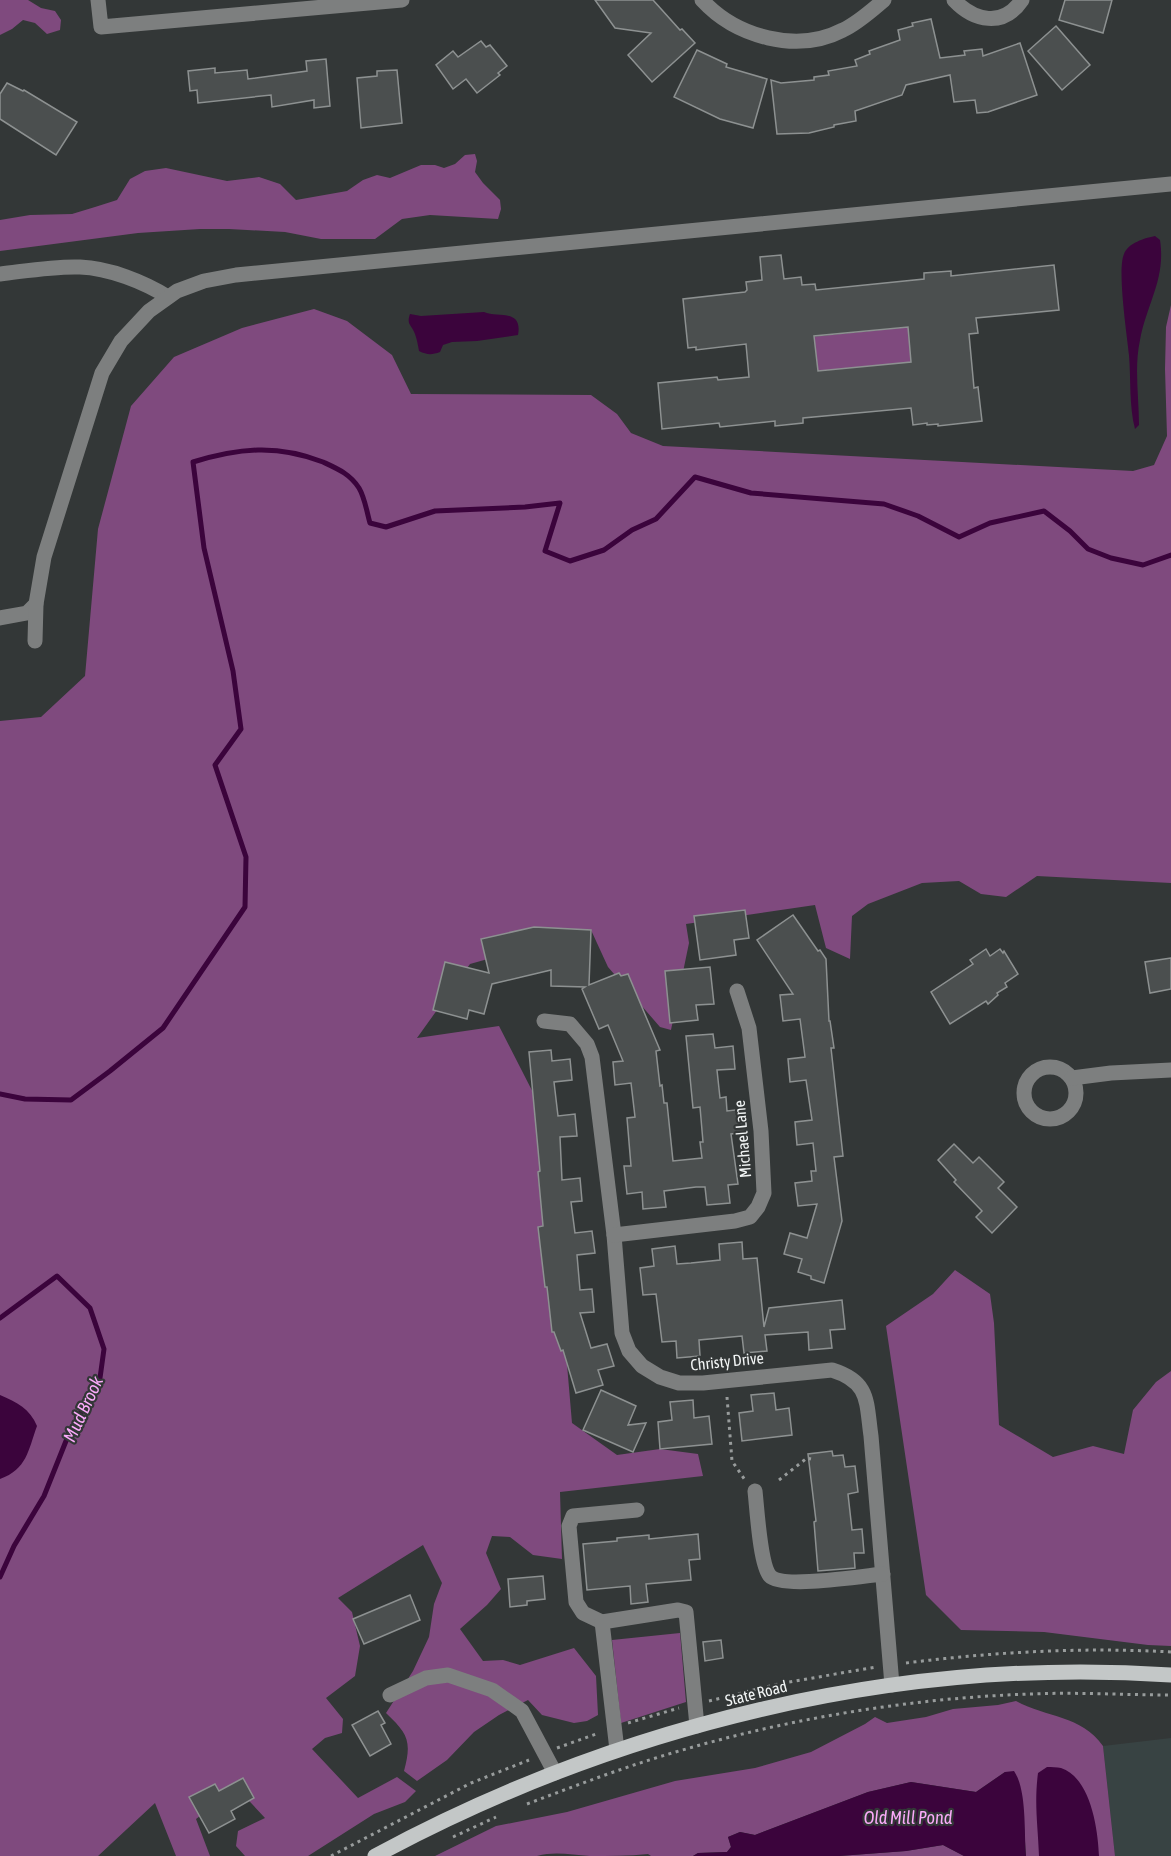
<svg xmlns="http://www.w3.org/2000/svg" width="1171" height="1856" viewBox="0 0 1171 1856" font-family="'Asap Condensed',sans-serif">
<rect width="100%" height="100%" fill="#333737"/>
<path fill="#384343" d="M 1171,1738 L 1171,1856 L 1115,1856 L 1103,1746 Z"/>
<g fill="#7f4a7e">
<path d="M 0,0 L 28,0 L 41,8 L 55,11 L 61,20 L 60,30 L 47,34 L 35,23 L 23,20 L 12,29 L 0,35 Z"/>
<path d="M 475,154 L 477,161 L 475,172 L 483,183 L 500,200 L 501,209 L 498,219 L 430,215 L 402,219 L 375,239 L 321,239 L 285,232 L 229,229 L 200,229 L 138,233 L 0,251 L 0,220 L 30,215 L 72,214 L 95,207 L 117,200 L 130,179 L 145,171 L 166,168 L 227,181 L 259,177 L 280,184 L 296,200 L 347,191 L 363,180 L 377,175 L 390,178 L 421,165 L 435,165 L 444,168 L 455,164 L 465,155 Z"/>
<path d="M 1171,305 L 1171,883 L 1037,876 L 1006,897 L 981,894 L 959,881 L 922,883 L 868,904 L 852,916 L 850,959 L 826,948 L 815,905 L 686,924 L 689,943 L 671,1030 L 660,1027 L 608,967 L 591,930 L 470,964 L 417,1038 L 499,1026 L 546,1118 L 572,1423 L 617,1455 L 660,1449 L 698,1454 L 703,1476 L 560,1492 L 562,1559 L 533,1555 L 510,1537 L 492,1536 L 486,1553 L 501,1589 L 487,1605 L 460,1629 L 483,1661 L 503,1660 L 520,1665 L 574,1648 L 596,1676 L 598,1715 L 587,1721 L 574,1723 L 542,1715 L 528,1700 L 499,1715 L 474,1732 L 447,1760 L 417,1781 L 404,1771 C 412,1741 408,1734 386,1713 L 413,1671 L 429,1637 L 434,1604 L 442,1583 L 423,1545 L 338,1598 L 352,1612 L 360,1646 L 355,1676 L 326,1698 L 343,1719 L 342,1733 L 325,1738 L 312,1749 L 358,1798 L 397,1777 L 416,1791 L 405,1802 L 374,1814 L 308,1856 L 245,1856 L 236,1846 L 238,1831 L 265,1818 L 237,1788 L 196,1819 L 210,1856 L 176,1856 L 155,1803 L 98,1856 L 0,1856 L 0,721 L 41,717 L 85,676 L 98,529 L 131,406 L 174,357 L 242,328 L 314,309 L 347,321 L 392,355 L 411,394 L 591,395 L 617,414 L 631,433 L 663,446 L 1133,471 L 1154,465 L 1167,436 L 1165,369 L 1166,327 Z"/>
<path d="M 908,327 L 909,339 L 923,338 L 925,361 L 818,371 L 801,338 Z"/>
<path d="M 955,1270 L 990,1294 L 994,1323 L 999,1425 L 1053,1457 L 1093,1446 L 1124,1454 L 1133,1410 L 1156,1382 L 1171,1371 L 1171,1646 L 1148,1645 L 1044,1632 L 961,1630 L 926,1595 L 886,1326 L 933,1294 Z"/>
<path d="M 680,1633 L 686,1702 L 621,1723 L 612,1640 Z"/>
<path d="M 1016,1701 C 1047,1718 1081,1715 1103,1746 L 1115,1856 L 1026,1856 L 1022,1797 L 1005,1772 L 976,1792 L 911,1782 L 868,1792 L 755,1835 L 740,1832 L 728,1837 L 731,1847 L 727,1852 L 698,1853 L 693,1856 L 651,1856 L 648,1854 C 629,1856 609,1856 590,1856 C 572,1855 555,1851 537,1856 L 435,1856 L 496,1826 L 567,1812 L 675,1781 L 755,1768 L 811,1752 L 865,1724 L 875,1717 L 887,1723 L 926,1717 L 953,1709 L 998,1705 Z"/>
<path d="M 943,1845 L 964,1856 L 839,1856 L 906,1851 Z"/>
</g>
<g fill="#3b043c">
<path d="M 1155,236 L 1160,240 C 1166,279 1147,303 1140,340 C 1134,368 1139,397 1139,425 L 1135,429 C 1129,406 1131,379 1129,355 C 1127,335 1117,270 1124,254 C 1128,243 1145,238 1155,236 Z"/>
<path d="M 484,312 C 497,318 523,308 518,335 L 477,341 L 452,342 L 443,345 L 440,352 C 432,355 427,355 419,351 C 418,345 417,340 415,334 C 412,325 406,325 410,314 L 421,316 Z"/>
<path d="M 0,1395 C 17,1402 30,1409 37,1426 C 28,1451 27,1469 0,1479 Z"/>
<path d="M 1047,1767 C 1051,1767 1057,1767 1061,1768 C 1091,1778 1098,1830 1099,1856 L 1039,1856 C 1038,1826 1034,1804 1038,1773 Z"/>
<path d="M 1014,1771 C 1027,1790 1024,1832 1026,1856 L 964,1856 L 943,1845 L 906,1851 L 839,1856 L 693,1856 L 698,1853 L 727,1852 L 731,1847 L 728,1837 L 740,1832 L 755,1835 L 868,1792 L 911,1782 L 976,1792 L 1005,1772 Z"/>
</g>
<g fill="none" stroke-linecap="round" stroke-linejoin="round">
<g stroke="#3b043c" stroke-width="5">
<path d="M 0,1094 L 25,1099 L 71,1100 L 110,1071 L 163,1028 L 245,907 L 246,857 L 215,765 L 241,729 L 233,671 L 204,548 L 193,462 C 239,448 277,444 323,462 C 338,469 350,474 359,488 C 365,498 367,513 370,523 L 386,527 L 435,511 L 525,507 L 560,503 L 545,551 L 570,561 L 604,550 L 632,530 L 656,519 L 695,477 L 751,493 L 884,504 L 918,516 L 959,537 L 990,523 L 1044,511 L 1070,531 L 1088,549 L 1111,558 L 1143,565 L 1171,555"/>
<path d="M 0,1318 L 57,1276 L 90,1308 L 104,1349 L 100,1378 L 68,1436 L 44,1496 L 14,1546 L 0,1577"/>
</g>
</g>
<g fill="#4b4f4f" stroke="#8d9191" stroke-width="1.5" fill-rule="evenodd">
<path d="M 595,0 L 653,0 L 680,30 L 682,29 L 695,43 L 652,82 L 628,55 L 651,33 L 615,28 Z"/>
<path d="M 1065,0 L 1112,0 L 1103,33 L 1059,20 Z"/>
<path d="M 931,19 L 940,58 L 965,55 L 964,51 L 982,49 L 983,56 L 1020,43 L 1037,95 L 988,112 L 977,113 L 975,100 L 954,102 L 950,75 L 906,85 L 902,95 L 855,111 L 856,121 L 834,125 L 834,127 L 809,133 L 777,134 L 771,80 L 781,83 L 814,80 L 814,77 L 829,75 L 828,71 L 857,66 L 855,60 L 870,54 L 869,51 L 900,40 L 898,30 L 913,26 L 912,23 Z"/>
<path d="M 1056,26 L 1090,65 L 1062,90 L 1028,51 Z"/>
<path d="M 481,41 L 486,47 L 490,45 L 507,66 L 498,73 L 500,75 L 477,93 L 466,79 L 453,89 L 436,65 L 453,51 L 458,57 Z"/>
<path d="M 697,50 L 727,64 L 726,67 L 767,79 L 753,128 L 720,119 L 674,97 Z"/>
<path d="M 326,59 L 330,106 L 314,108 L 314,100 L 272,107 L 271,95 L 198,103 L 197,90 L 190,91 L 188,71 L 215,68 L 215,73 L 247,70 L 248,79 L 307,71 L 306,61 Z"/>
<path d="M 397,70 L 402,123 L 361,128 L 357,78 L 377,76 L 377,71 Z"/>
<path d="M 7,83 L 23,91 L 24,90 L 77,122 L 56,155 L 0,119 L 0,94 Z"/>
<path d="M 781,255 L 784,279 L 801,277 L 802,285 L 815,284 L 816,290 L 924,279 L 924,273 L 951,271 L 951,276 L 1054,265 L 1059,310 L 976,318 L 978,333 L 969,334 L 974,388 L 978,387 L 982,421 L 938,426 L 938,424 L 927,425 L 927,423 L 913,425 L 911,408 L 803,418 L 803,423 L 775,426 L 775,421 L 720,427 L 719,423 L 662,429 L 658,383 L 717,377 L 718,380 L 749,377 L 746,344 L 696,350 L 696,347 L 688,348 L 683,299 L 745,292 L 747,290 L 746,282 L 762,280 L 760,257 ZM 908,327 L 911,362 L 818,371 L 814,336 Z"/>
<path d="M 745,910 L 749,938 L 734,940 L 736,955 L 700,960 L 694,916 Z"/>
<path d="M 793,915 L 818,951 L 820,950 L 826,959 L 829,1021 L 830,1021 L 834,1048 L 831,1048 L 843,1156 L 834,1157 L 842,1221 L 824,1283 L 811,1279 L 811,1276 L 798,1272 L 802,1259 L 784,1254 L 790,1233 L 807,1238 L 817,1204 L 798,1206 L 795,1183 L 812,1181 L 811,1171 L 816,1171 L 813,1143 L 797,1145 L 795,1122 L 812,1120 L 806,1080 L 790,1082 L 788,1059 L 805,1057 L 800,1019 L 783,1021 L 780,995 L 793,994 L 757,940 Z"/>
<path d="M 534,927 L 591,930 L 589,985 L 619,973 L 621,976 L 628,974 L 660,1050 L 656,1051 L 660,1086 L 662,1085 L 664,1103 L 667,1103 L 673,1161 L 702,1158 L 700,1142 L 703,1142 L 700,1107 L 693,1108 L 686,1036 L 713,1034 L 715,1048 L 733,1046 L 735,1069 L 717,1070 L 720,1098 L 726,1097 L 727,1111 L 744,1109 L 747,1132 L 731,1134 L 738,1184 L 728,1185 L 730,1203 L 707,1205 L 705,1187 L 696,1187 L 664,1191 L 666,1207 L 643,1209 L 642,1192 L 627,1194 L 624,1166 L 631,1166 L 627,1118 L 635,1117 L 631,1083 L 615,1085 L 613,1062 L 623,1061 L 608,1025 L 599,1029 L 582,989 L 585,987 L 551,986 L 551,970 L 492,984 L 484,1014 L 469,1010 L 467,1019 L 433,1010 L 445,962 L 489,973 L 481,939 Z"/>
<path d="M 986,949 L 990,956 L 1000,949 L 1003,953 L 1004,951 L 1018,974 L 1005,983 L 1007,987 L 997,993 L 998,995 L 988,1004 L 986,1001 L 950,1024 L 931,992 L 973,964 L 970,960 Z"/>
<path d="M 1171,958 L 1171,989 L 1150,993 L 1145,962 Z"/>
<path d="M 710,967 L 714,1004 L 696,1005 L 698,1020 L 670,1023 L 665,971 Z"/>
<path d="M 551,1050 L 552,1061 L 570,1059 L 572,1080 L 554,1082 L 558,1116 L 575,1114 L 577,1136 L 560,1137 L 562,1180 L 580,1178 L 582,1201 L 571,1202 L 575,1233 L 592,1231 L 595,1253 L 577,1255 L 580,1290 L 592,1289 L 594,1312 L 580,1313 L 591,1348 L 607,1344 L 614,1366 L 598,1370 L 603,1385 L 576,1393 L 563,1350 L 561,1351 L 554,1332 L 552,1332 L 547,1287 L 545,1287 L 538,1227 L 543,1226 L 538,1172 L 540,1171 L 529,1052 Z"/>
<path d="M 954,1144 L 973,1163 L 979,1157 L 1004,1182 L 998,1188 L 1017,1207 L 992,1233 L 976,1217 L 982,1211 L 954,1182 L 956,1180 L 938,1160 Z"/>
<path d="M 742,1242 L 743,1259 L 757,1258 L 764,1327 L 769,1308 L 842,1300 L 845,1329 L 830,1330 L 832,1348 L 809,1350 L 808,1332 L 794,1333 L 765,1335 L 767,1351 L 744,1353 L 742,1336 L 699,1340 L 700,1356 L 677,1358 L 676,1341 L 662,1342 L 656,1294 L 643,1295 L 640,1268 L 654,1266 L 652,1249 L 675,1246 L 677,1264 L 691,1263 L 720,1260 L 719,1244 Z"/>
<path d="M 601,1390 L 636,1406 L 628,1425 L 646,1423 L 633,1452 L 583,1430 Z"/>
<path d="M 774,1393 L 776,1410 L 789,1408 L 792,1435 L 742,1441 L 739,1413 L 753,1411 L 751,1395 Z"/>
<path d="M 693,1400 L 694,1418 L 709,1416 L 712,1444 L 660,1449 L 658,1422 L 672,1420 L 670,1402 Z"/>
<path d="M 832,1451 L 833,1456 L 843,1455 L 845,1467 L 855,1466 L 858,1492 L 848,1494 L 852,1530 L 862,1529 L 864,1553 L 854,1553 L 855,1568 L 818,1571 L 814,1522 L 816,1521 L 808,1454 Z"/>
<path d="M 698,1534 L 700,1559 L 689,1560 L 691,1580 L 646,1584 L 648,1602 L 631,1604 L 630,1586 L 587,1590 L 583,1544 L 617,1541 L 617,1538 L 649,1535 L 649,1539 Z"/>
<path d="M 543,1576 L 545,1599 L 527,1601 L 527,1605 L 510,1607 L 508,1579 Z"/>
<path d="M 410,1595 L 420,1620 L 364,1644 L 353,1619 Z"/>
<path d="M 721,1640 L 723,1658 L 705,1661 L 703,1642 Z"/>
<path d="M 378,1711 L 385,1723 L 381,1725 L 391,1744 L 370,1756 L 352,1725 Z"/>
<path d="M 243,1778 L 254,1798 L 231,1811 L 235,1819 L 209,1833 L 189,1797 L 215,1784 L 219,1791 Z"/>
</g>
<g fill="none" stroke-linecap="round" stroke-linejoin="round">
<g stroke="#989c9c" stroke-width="3" stroke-dasharray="3 4.5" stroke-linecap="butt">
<path d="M 727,1397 L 732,1461 L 745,1480"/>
<path d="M 779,1480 L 807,1458 L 811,1459"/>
<path d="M 906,1663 C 994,1652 1083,1647 1171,1652"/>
<path d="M 709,1701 L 778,1684 L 876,1667"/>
<path d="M 628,1723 L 679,1708"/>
<path d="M 557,1748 L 599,1733"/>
<path d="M 527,1804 C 580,1784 632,1764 686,1749 C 797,1717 915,1698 1030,1694 C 1077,1692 1124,1695 1171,1695"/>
<path d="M 453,1837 L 496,1817"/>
<path d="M 331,1856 L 471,1783 L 529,1760"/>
</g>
<g stroke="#7d7f7f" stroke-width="15">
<path d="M 98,0 L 101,27 L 402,0"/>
<path d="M 702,0 C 736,37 797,54 843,30 C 858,23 871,11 884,0"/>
<path d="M 954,0 C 974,21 1003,28 1022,0"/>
<path d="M 0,274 C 26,271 54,266 80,267 C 109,268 144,282 168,297"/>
<path d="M 0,618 L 27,613 L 36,604"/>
<path d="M 35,641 L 36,604 L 44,557 L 102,373 L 121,341 L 149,311 L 177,291 L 204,281 L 236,275 L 1171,184"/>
<path d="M 544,1021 L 570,1024 L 587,1044 L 592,1057 L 614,1235 L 622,1333 L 629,1351 L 642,1366 L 660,1377 L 679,1383 L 703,1383 L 832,1370 C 870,1382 866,1401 871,1436 L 892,1685"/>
<circle cx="1050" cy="1093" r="26"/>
<path d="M 1072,1078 L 1111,1073 L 1171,1070"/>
<path d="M 614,1235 L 735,1221 L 750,1217 L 758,1207 L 764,1193 L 761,1131 L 749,1028 L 737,991"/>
<path d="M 755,1491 C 757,1508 760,1565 770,1576 C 782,1589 863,1576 883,1574"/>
<path d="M 602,1622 L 583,1613 L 576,1602 L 569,1526 L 573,1516 L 637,1510"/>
<path d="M 390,1695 L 426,1678 L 448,1675 L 492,1690 L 522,1711 L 555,1773"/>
<path d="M 617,1750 L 602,1622 L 678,1610 L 686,1612 L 697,1726"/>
</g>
<path stroke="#c3c7c7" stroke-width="15" d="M 375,1856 C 616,1726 896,1656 1171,1675"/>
</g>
<g text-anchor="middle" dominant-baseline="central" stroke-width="4.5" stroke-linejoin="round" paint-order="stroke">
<g font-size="16" fill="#f2f5f5" stroke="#333737">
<text transform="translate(742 1139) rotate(-95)">Michael Lane</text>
<text transform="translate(727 1361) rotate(-6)">Christy Drive</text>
<text transform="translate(756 1693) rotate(-14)">State Road</text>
</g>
<g font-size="18" font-style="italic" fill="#fbabfa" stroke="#333737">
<text transform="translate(83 1409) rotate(-65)">Mud Brook</text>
<text x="908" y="1817">Old Mill Pond</text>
</g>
</g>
</svg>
